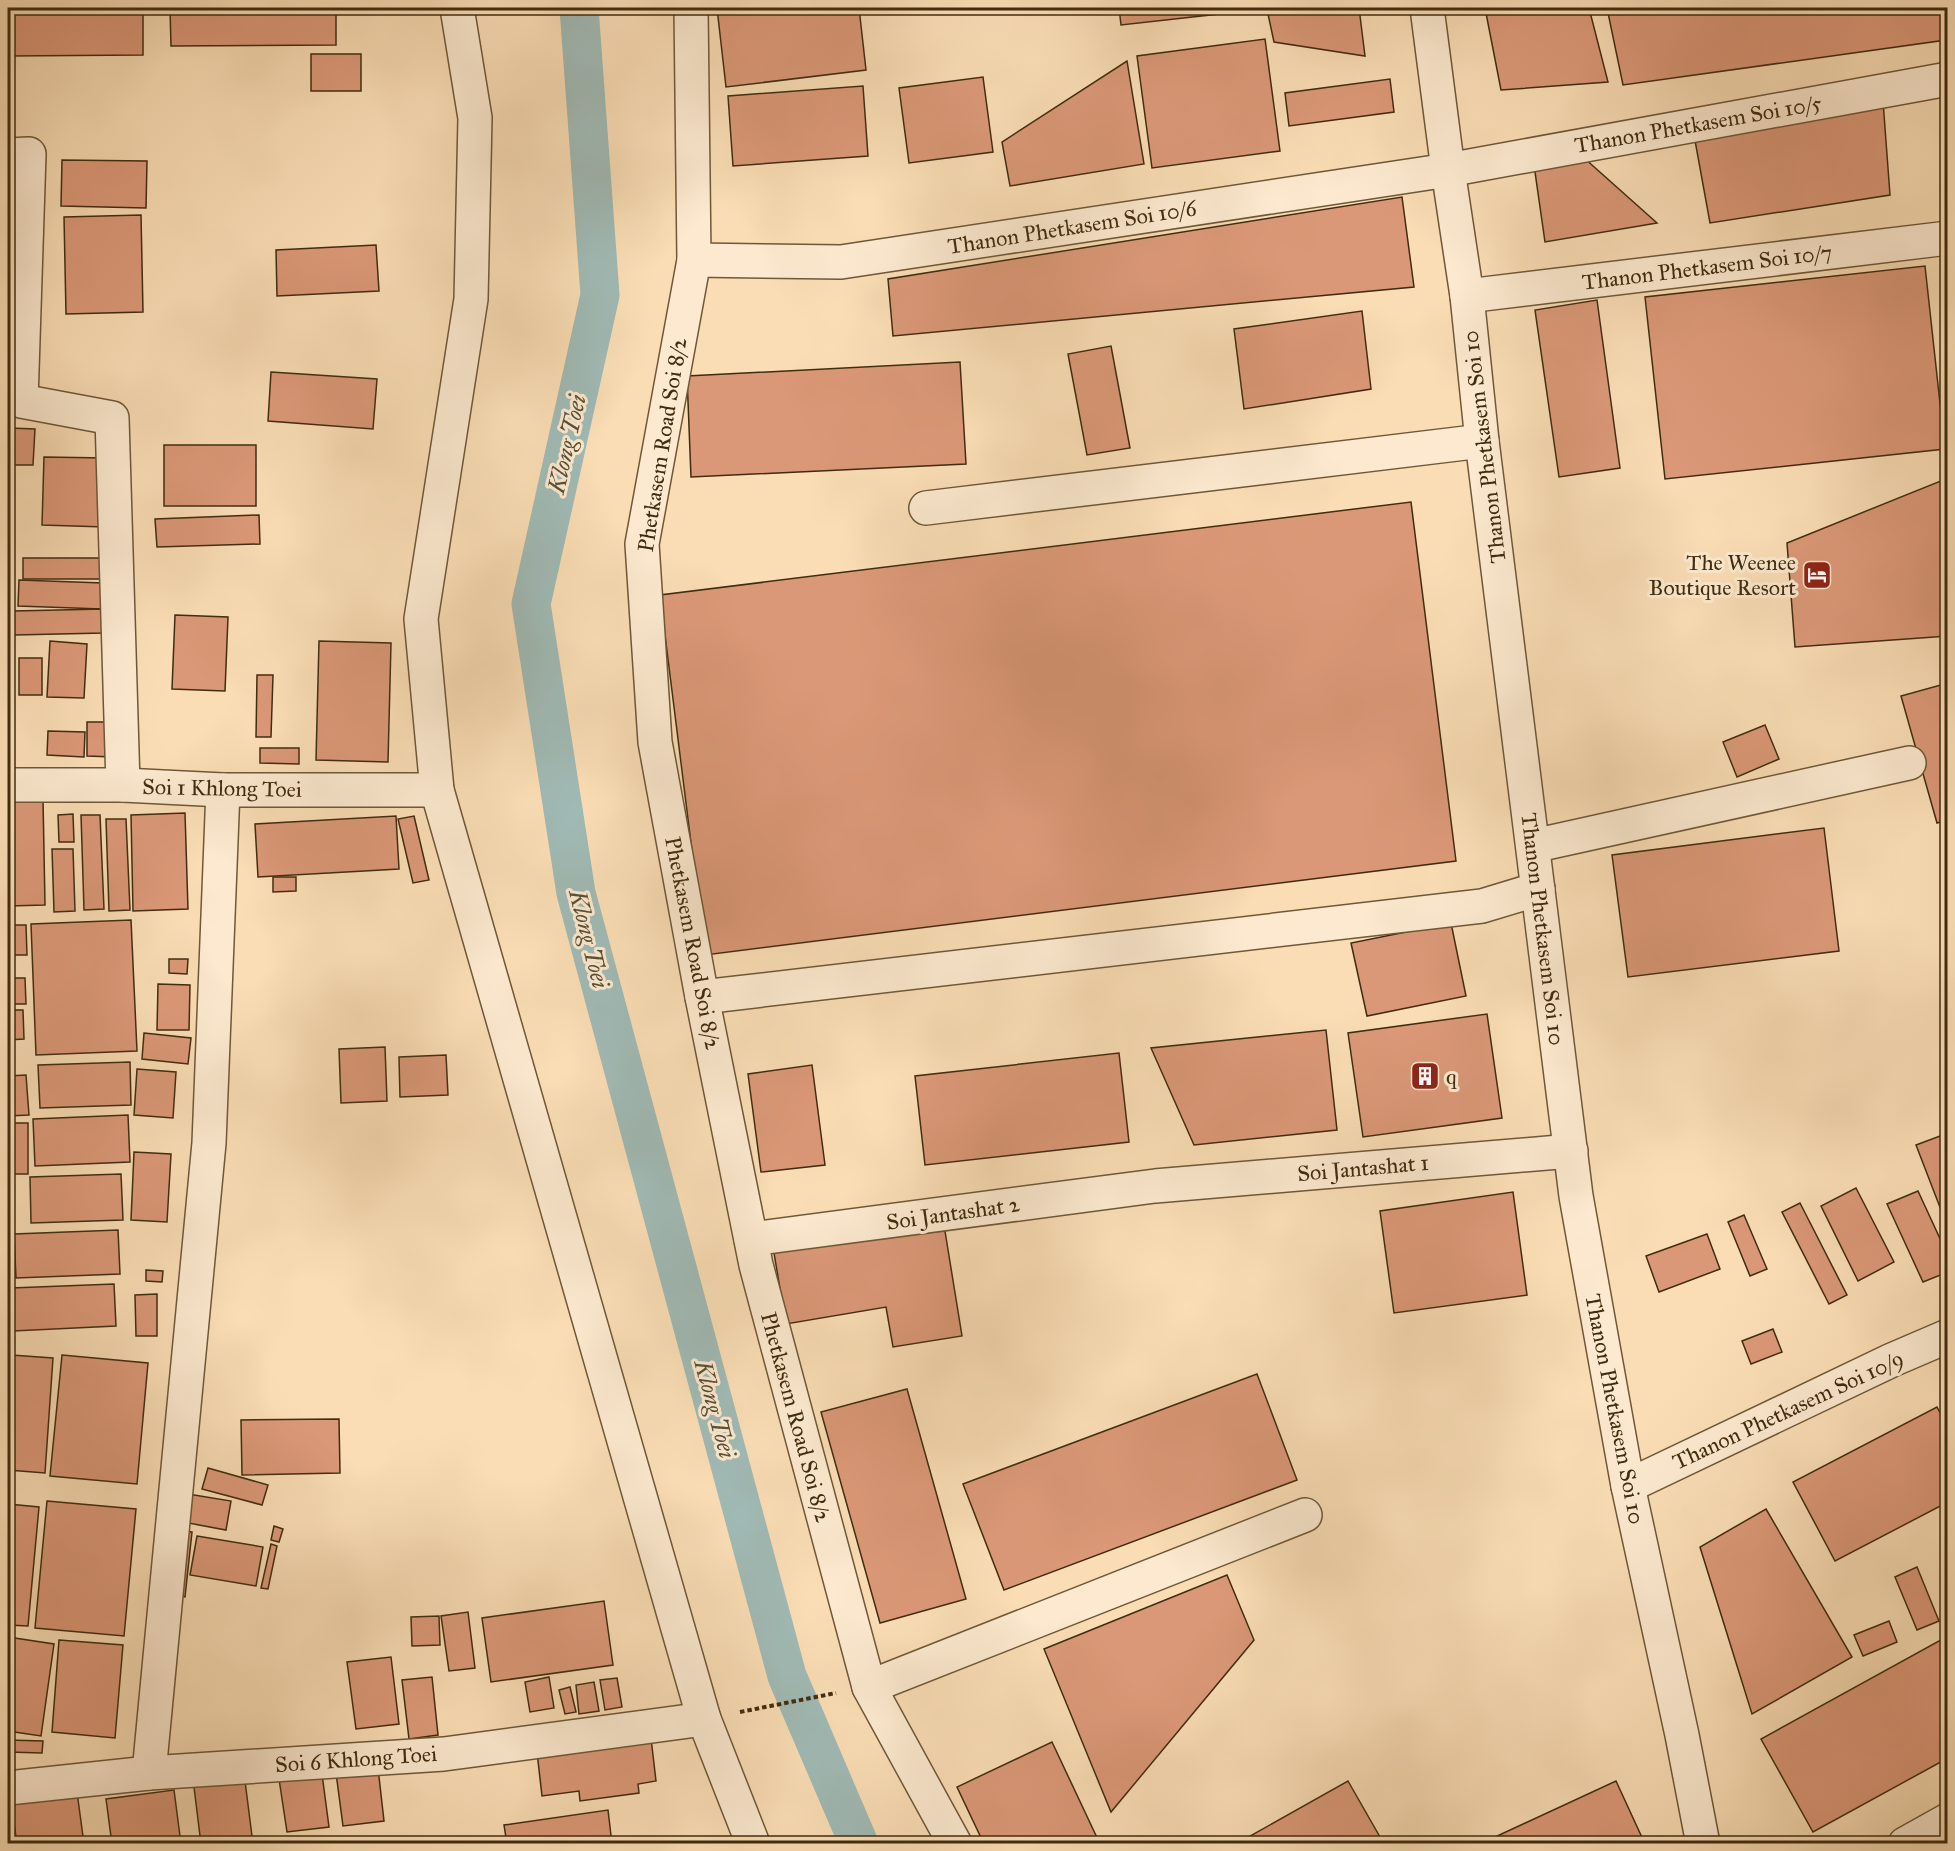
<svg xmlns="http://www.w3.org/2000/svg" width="1955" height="1851" viewBox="0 0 1955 1851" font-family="'IM FELL Great Primer',serif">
<rect width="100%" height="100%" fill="#faddb5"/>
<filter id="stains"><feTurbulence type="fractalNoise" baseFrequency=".00333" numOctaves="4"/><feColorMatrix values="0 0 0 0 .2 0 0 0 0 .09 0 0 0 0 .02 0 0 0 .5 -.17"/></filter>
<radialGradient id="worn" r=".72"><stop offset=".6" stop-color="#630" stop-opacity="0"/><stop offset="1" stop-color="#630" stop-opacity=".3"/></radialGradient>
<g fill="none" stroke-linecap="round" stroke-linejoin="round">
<path stroke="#a0bab5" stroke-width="39" d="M 579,8 L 600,295 L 531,604 L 576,893 L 787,1676 L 859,1844"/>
</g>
<g fill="#db9878" stroke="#402c0f" stroke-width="1.5">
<path d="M 170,8 L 336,8 L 336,45 L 171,46 Z"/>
<path d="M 717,8 L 859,8 L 866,70 L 726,87 Z"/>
<path d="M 1119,8 L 1236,8 L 1237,12 L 1121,25 Z"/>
<path d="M 1274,8 L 1359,8 L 1365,56 L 1274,42 L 1268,14 Z"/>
<path d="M 1485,8 L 1589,8 L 1608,82 L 1501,90 Z"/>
<path d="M 1607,8 L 1941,8 L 1946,40 L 1623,85 Z"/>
<path d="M 143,9 L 143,55 L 8,56 L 8,10 Z"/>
<path d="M 1265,39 L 1280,151 L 1152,168 L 1137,56 Z"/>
<rect x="311" y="54" width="50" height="37"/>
<path d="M 1127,61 L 1144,164 L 1010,186 L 1002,142 Z"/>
<path d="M 983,77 L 993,152 L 909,163 L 899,88 Z"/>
<path d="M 1390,79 L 1394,112 L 1289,126 L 1285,93 Z"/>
<path d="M 863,86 L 868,156 L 733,166 L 728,96 Z"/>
<path d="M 1883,101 L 1890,195 L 1710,223 L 1694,135 Z"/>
<path d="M 1583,157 L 1657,223 L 1545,242 L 1534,165 Z"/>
<path d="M 62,160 L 147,161 L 146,208 L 61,206 Z"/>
<path d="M 1402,197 L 1414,287 L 893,336 L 888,279 Z"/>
<path d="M 141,215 L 143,312 L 66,314 L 64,217 Z"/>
<path d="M 376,245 L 379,291 L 277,296 L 276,250 Z"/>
<path d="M 1925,266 L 1945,449 L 1665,479 L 1645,297 Z"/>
<path d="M 1597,300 L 1620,468 L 1559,477 L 1535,310 Z"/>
<path d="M 1362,311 L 1371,389 L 1244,409 L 1234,329 Z"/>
<path d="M 1111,346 L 1130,448 L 1087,455 L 1068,354 Z"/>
<path d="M 960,362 L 966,464 L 691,477 L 687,376 Z"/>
<path d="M 271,372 L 377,379 L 373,429 L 268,421 Z"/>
<path d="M 9,428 L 35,429 L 33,465 L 8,465 Z"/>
<rect x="164" y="445" width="92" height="61"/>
<path d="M 44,457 L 107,458 L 105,527 L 42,525 Z"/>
<path d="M 1948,478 L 1948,636 L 1795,647 L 1787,543 Z"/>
<path d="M 1411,502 L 1456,861 L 705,955 L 660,595 Z"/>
<path d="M 259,515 L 260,544 L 157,547 L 155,519 Z"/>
<rect x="23" y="558" width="81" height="21"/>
<path d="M 19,580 L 103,583 L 102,609 L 18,606 Z"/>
<path d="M 104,609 L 104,633 L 14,635 L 13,611 Z"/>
<path d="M 175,615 L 228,617 L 225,691 L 172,689 Z"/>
<path d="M 50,641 L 87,644 L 84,698 L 47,697 Z"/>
<path d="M 319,641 L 391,643 L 388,762 L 316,760 Z"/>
<rect x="19" y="658" width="23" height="37"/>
<path d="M 257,675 L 273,675 L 271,737 L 256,737 Z"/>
<path d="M 1948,683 L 1948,820 L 1937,823 L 1901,696 Z"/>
<path d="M 87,722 L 115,722 L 114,757 L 87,756 Z"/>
<path d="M 1765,725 L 1779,759 L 1737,777 L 1723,742 Z"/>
<path d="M 48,731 L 85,732 L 84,757 L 47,755 Z"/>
<path d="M 260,748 L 299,748 L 299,764 L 260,763 Z"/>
<path d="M 43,799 L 45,905 L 8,906 L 8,800 Z"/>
<path d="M 185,813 L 188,909 L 133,911 L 131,815 Z"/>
<path d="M 73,814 L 74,842 L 59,842 L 58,815 Z"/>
<path d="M 81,815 L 100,815 L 104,909 L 84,910 Z"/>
<path d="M 396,816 L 399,869 L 258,877 L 255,824 Z"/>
<path d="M 414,816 L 429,880 L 413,883 L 398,819 Z"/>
<path d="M 106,819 L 126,819 L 130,910 L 109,911 Z"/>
<path d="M 1824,828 L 1839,951 L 1628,977 L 1612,855 Z"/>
<path d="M 52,849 L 73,849 L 75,911 L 54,912 Z"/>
<path d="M 273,877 L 296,877 L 296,891 L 273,892 Z"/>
<path d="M 131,920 L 137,1051 L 36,1055 L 31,924 Z"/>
<path d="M 1451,923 L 1466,996 L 1367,1016 L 1351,943 Z"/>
<path d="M 8,925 L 26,925 L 27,955 L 8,955 Z"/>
<path d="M 169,959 L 188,959 L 187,974 L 169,973 Z"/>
<path d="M 8,978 L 25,978 L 26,1004 L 8,1004 Z"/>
<path d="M 158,984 L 190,985 L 189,1030 L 157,1030 Z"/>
<path d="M 8,1010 L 23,1010 L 24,1039 L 8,1040 Z"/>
<path d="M 1487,1014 L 1502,1118 L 1363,1137 L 1348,1033 Z"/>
<path d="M 1326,1030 L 1337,1130 L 1194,1145 L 1151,1048 Z"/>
<path d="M 144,1033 L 191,1038 L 188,1064 L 142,1059 Z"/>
<path d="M 385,1047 L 387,1101 L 341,1103 L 339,1049 Z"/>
<path d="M 1119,1053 L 1129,1142 L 925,1165 L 915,1076 Z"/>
<path d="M 446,1055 L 448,1095 L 400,1097 L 399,1057 Z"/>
<path d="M 130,1062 L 131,1105 L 40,1108 L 38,1065 Z"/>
<path d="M 812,1065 L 825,1165 L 761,1172 L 748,1074 Z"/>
<path d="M 137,1069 L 176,1072 L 173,1118 L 134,1115 Z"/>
<path d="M 26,1075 L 29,1115 L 8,1116 L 8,1076 Z"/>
<path d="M 128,1115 L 130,1162 L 35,1166 L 33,1119 Z"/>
<rect x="8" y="1123" width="20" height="51"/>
<path d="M 1948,1133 L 1948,1228 L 1916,1145 Z"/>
<path d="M 134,1152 L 171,1154 L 167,1222 L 131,1220 Z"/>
<path d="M 121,1174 L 123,1220 L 31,1223 L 30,1177 Z"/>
<path d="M 1856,1188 L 1894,1262 L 1858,1281 L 1821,1206 Z"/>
<path d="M 1918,1191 L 1948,1256 L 1948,1272 L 1923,1282 L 1887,1204 Z"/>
<path d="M 1513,1192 L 1527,1295 L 1394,1313 L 1380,1211 Z"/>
<path d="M 1800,1203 L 1847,1295 L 1829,1304 L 1782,1212 Z"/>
<path d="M 1744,1215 L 1767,1269 L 1750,1276 L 1728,1222 Z"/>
<path d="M 944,1225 L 962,1336 L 893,1347 L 886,1307 L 786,1324 L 774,1253 Z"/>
<path d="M 118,1230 L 120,1274 L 16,1278 L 14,1234 Z"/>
<path d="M 1707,1234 L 1720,1269 L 1659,1292 L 1646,1256 Z"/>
<path d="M 146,1270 L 163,1271 L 162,1282 L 146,1281 Z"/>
<path d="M 114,1284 L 116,1326 L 13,1331 L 11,1288 Z"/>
<path d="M 157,1294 L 157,1336 L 136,1336 L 135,1295 Z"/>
<path d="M 1773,1329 L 1782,1352 L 1751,1364 L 1742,1341 Z"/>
<path d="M 11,1355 L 53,1358 L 45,1473 L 8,1470 L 8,1405 Z"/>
<path d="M 62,1355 L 148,1363 L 137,1484 L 50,1476 Z"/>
<path d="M 1257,1374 L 1297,1480 L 1004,1590 L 963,1484 Z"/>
<path d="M 907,1389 L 966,1599 L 880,1623 L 821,1412 Z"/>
<path d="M 1937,1407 L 1948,1428 L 1948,1502 L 1835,1561 L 1793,1482 Z"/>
<path d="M 339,1419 L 340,1473 L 242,1475 L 241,1420 Z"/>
<path d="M 208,1468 L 268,1485 L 262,1505 L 202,1489 Z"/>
<path d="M 188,1494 L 231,1501 L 226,1530 L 183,1522 Z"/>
<path d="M 47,1501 L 136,1509 L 124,1636 L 35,1628 Z"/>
<path d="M 8,1504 L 39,1507 L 28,1626 L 8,1625 Z"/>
<path d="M 1766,1509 L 1852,1657 L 1752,1714 L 1700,1547 Z"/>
<path d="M 274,1526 L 283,1529 L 279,1542 L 271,1540 Z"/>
<path d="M 179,1531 L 192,1532 L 185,1597 L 172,1595 Z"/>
<path d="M 197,1536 L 263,1547 L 256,1586 L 190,1575 Z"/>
<path d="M 271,1544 L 277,1546 L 268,1589 L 261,1588 Z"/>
<path d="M 1917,1567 L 1939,1621 L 1917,1630 L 1895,1577 Z"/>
<path d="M 1227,1575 L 1254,1640 L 1111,1812 L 1044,1649 Z"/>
<path d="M 604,1601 L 613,1665 L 491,1682 L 482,1618 Z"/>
<path d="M 468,1612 L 475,1668 L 449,1671 L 441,1616 Z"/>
<path d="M 439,1616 L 440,1645 L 412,1646 L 411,1617 Z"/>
<path d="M 1889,1621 L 1897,1642 L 1863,1656 L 1854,1635 Z"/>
<path d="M 1948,1636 L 1948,1758 L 1813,1832 L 1761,1739 Z"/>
<path d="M 8,1637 L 54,1644 L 41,1736 L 8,1731 Z"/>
<path d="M 59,1640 L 123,1645 L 115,1738 L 52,1732 Z"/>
<path d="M 391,1657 L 399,1724 L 356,1729 L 347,1662 Z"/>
<path d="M 432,1677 L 438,1735 L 409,1739 L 402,1680 Z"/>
<path d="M 549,1677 L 554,1708 L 530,1712 L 525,1682 Z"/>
<path d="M 617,1678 L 622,1707 L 605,1710 L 600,1680 Z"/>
<path d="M 594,1682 L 599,1711 L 579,1714 L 576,1685 Z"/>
<path d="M 570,1687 L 576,1712 L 565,1714 L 559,1690 Z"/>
<path d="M 651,1738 L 656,1781 L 638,1784 L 639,1793 L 580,1801 L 579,1791 L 542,1796 L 537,1752 Z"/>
<path d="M 8,1740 L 43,1741 L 42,1753 L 8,1752 Z"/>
<path d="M 1052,1742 L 1100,1844 L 984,1844 L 957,1787 Z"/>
<path d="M 378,1768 L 384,1821 L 343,1826 L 336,1773 Z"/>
<path d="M 322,1774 L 329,1827 L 287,1832 L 279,1779 Z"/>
<path d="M 245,1781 L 253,1844 L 201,1844 L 194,1787 Z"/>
<path d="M 1348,1781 L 1384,1844 L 1236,1844 Z"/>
<path d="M 1616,1781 L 1645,1844 L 1480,1844 Z"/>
<path d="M 174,1790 L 181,1844 L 112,1844 L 106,1799 Z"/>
<path d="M 77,1792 L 84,1844 L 17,1844 L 11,1801 Z"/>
<path d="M 608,1810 L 612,1844 L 507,1844 L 504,1825 Z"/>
</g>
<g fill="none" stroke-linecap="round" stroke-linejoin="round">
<g stroke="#6e5838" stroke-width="36">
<g id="minor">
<path d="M 457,8 L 475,118 L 471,299 L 421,619 L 437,790 L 704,1719 L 753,1844"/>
<path d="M 691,8 L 694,260 L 642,544 L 655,742 L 702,997 L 756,1265 L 869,1687 L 955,1844"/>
<path d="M 1427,8 L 1448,170 L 1467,296 L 1482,441 L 1576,1196 L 1628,1486 L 1682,1735 L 1703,1844"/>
<path d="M 8,155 L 29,154 L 21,401 L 112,418 L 123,785"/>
<path d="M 694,260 L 841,262 L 1448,170 L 1948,79"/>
<path d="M 1467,296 L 1948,238"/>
<path d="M 926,508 L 1482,441"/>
<path d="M 8,785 L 123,785 L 223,790 L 437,790"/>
<path d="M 1533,846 L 1909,763"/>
<path d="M 702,997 L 1482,906 L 1538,889"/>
<path d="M 751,1239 L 1155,1186 L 1571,1151"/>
<path d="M 1628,1486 L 1892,1360 L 1948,1336"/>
<path d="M 869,1687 L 1305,1515"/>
<path d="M 149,1773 L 209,1143 L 223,790"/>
<path d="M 8,1788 L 149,1773 L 444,1754 L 704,1719"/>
<path d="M 1905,1844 L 1948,1820"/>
</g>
</g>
<path stroke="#402c0f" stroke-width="4" stroke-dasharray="4.5 3" stroke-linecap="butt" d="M 740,1712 L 836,1693"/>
<use href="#minor" stroke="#fce9cf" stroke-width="33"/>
</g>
<defs>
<g id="hotel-square" transform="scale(1.5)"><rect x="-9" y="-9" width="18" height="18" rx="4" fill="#8f2418" stroke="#fce9cf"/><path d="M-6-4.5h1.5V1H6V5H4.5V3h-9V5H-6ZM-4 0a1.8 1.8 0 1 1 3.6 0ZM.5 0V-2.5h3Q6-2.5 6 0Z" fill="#fff"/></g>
<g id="building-square" transform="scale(1.5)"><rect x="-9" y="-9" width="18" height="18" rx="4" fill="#8f2418" stroke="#fce9cf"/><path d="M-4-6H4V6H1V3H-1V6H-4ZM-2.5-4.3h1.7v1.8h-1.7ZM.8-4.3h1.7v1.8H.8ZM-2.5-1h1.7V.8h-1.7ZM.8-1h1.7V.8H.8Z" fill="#fff"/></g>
</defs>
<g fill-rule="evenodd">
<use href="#hotel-square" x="1817" y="575"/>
<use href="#building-square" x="1425" y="1076"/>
</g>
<g text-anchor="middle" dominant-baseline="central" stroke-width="6" stroke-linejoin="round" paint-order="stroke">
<g font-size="22" fill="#402c0f" stroke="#fce9cf">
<text transform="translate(1698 124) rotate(-10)">Thanon Phetkasem Soi 10/5</text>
<text transform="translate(1072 227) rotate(-9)">Thanon Phetkasem Soi 10/6</text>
<text transform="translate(1707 267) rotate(-7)">Thanon Phetkasem Soi 10/7</text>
<text transform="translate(662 445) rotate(-81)">Phetkasem Road Soi 8/2</text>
<text transform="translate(1484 447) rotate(-97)">Thanon Phetkasem Soi 10</text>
<text transform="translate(222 788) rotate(1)">Soi 1 Khlong Toei</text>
<text transform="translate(1543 929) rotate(83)">Thanon Phetkasem Soi 10</text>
<text transform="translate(693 943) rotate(79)">Phetkasem Road Soi 8/2</text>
<text transform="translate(1363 1168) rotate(-5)">Soi Jantashat 1</text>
<text transform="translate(953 1213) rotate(-8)">Soi Jantashat 2</text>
<text transform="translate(1615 1409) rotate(79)">Thanon Phetkasem Soi 10</text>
<text transform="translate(1788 1410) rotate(-25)">Thanon Phetkasem Soi 10/9</text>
<text transform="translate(796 1417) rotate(75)">Phetkasem Road Soi 8/2</text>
<text transform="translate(356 1759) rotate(-4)">Soi 6 Khlong Toei</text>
</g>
<g font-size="22" fill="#402c0f" stroke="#fce9cf" text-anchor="end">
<text x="1796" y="562">The Weenee<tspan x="1796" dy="25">Boutique Resort</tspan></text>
<text x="1446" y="1076" text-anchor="start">q</text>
</g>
<g font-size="24" font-style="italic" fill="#585038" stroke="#fce9cf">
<text transform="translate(567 444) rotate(-77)">Klong Toei</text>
<text transform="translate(589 939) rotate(76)">Klong Toei</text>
<text transform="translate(715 1409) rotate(75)">Klong Toei</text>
</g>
</g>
<rect width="1955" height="1851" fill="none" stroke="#faddb5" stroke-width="30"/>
<rect x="9" y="9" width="1937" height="1833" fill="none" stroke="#402c0f" stroke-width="3"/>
<rect x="15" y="15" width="1925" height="1821" fill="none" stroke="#402c0f" stroke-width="1.5"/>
<rect width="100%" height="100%" filter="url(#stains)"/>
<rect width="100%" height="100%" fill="url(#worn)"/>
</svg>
